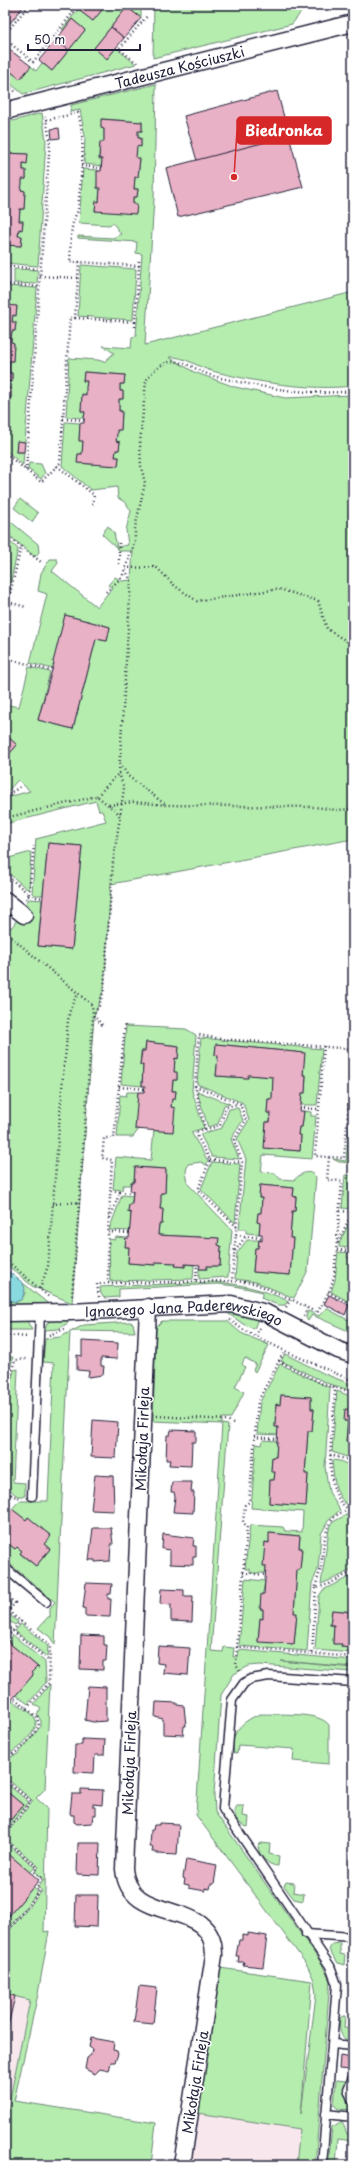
<svg xmlns="http://www.w3.org/2000/svg" width="358" height="2170" viewBox="0 0 358 2170" font-family="'Playpen Sans',sans-serif">
<rect width="100%" height="100%" fill="#fff"/>
<filter id="ink" filterUnits="userSpaceOnUse"><feTurbulence type="fractalNoise" baseFrequency=".025" numOctaves="2"/><feDisplacementMap in="SourceGraphic" scale="8" xChannelSelector="R" yChannelSelector="G"/><feConvolveMatrix kernelMatrix="1 2 1 2 8 2 1 2 1" color-interpolation-filters="sRGB"/></filter>
<g filter="url(#ink)">
<g fill="#f8e8ee">
<path d="M 5,1968 L 38,1994 L 5,2139 Z"/>
<path d="M 198,2113 L 300,2129 L 296,2165 L 191,2165 Z"/>
</g>
<g fill="#b5edaf" stroke="#6c8875">
<path d="M 82,5 L 84,5 L 80,11 L 93,21 L 106,5 L 141,5 L 141,18 L 127,7 L 94,48 L 107,58 L 116,48 L 136,64 L 23,94 L 5,79 L 5,67 L 20,79 L 31,66 L 36,71 L 42,63 L 52,71 L 85,30 L 72,19 L 64,30 L 62,29 Z"/>
<path d="M 154,5 L 316,5 L 305,7 L 292,24 L 153,58 Z"/>
<path d="M 156,84 L 154,199 L 145,345 L 353,292 L 353,386 C 309,391 255,382 212,371 C 197,367 185,356 169,357 L 194,372 L 235,387 L 285,398 L 353,395 L 353,839 L 111,884 L 104,989 L 94,1017 L 72,1303 L 32,1286 L 5,1263 L 5,923 L 11,928 C 19,919 21,908 29,899 L 42,900 L 38,946 L 72,949 L 82,846 L 48,843 L 43,895 L 34,895 L 32,893 L 36,839 L 106,821 L 102,811 L 99,811 L 96,801 L 5,824 L 5,798 L 30,791 L 18,780 L 5,794 L 5,759 L 17,745 L 5,734 L 5,708 L 7,708 L 8,705 L 19,707 L 29,667 L 50,672 L 38,720 L 73,729 L 96,639 L 107,641 L 110,627 L 65,615 L 53,669 L 30,663 L 47,594 L 38,591 L 41,573 L 50,559 L 57,559 L 58,563 L 52,571 L 97,607 L 112,588 L 108,585 L 115,577 L 122,581 L 131,580 L 133,551 L 120,551 L 102,534 L 108,526 L 114,533 L 117,547 L 128,545 L 126,530 L 131,511 L 126,503 L 118,498 L 117,487 L 91,490 L 62,466 L 65,422 L 80,423 L 79,440 L 83,441 L 82,454 L 78,454 L 78,463 L 118,466 L 119,457 L 115,457 L 116,450 L 119,450 L 120,442 L 116,441 L 117,430 L 121,429 L 122,411 L 119,411 L 119,399 L 123,399 L 123,391 L 120,391 L 120,384 L 124,384 L 125,375 L 84,372 L 83,381 L 87,381 L 86,395 L 82,395 L 81,411 L 85,412 L 84,418 L 66,417 L 69,358 L 98,360 L 104,362 L 114,353 L 103,346 L 131,348 L 132,337 L 136,336 L 142,254 L 136,253 L 137,242 L 78,238 L 78,236 L 113,238 L 121,234 L 113,223 L 109,225 L 79,223 L 83,169 L 98,170 L 97,188 L 100,188 L 99,202 L 96,202 L 95,211 L 137,204 L 133,204 L 133,197 L 137,197 L 138,189 L 134,189 L 135,177 L 138,177 L 140,159 L 136,158 L 137,146 L 141,146 L 141,138 L 138,138 L 138,131 L 142,131 L 142,122 L 102,119 L 101,128 L 104,129 L 104,142 L 100,142 L 99,159 L 102,159 L 102,166 L 84,164 L 85,136 L 80,110 L 70,112 L 71,105 Z"/>
<path d="M 42,113 L 46,141 L 38,266 L 5,263 L 5,245 L 21,246 L 22,237 L 18,236 L 19,229 L 22,229 L 23,222 L 19,221 L 20,209 L 24,209 L 25,191 L 21,190 L 22,179 L 26,179 L 26,171 L 23,170 L 23,163 L 27,163 L 27,154 L 5,153 L 5,123 Z"/>
<path d="M 81,265 L 136,269 L 133,320 L 78,316 Z"/>
<path d="M 14,269 L 38,270 L 37,284 L 14,283 Z"/>
<path d="M 5,286 L 37,288 L 25,442 L 17,442 L 16,452 L 24,452 L 23,465 L 5,450 L 5,397 L 11,398 L 11,389 L 8,388 L 8,381 L 12,381 L 12,373 L 9,373 L 9,361 L 13,361 L 14,343 L 11,342 L 12,331 L 15,331 L 16,323 L 12,322 L 13,315 L 16,315 L 17,307 L 5,305 Z"/>
<path d="M 29,463 L 41,464 L 45,473 L 41,479 L 28,469 Z"/>
<path d="M 20,499 L 38,513 L 32,522 L 14,508 Z"/>
<path d="M 5,517 L 38,544 L 39,552 L 35,557 L 5,532 Z"/>
<path d="M 5,537 L 18,549 L 8,594 L 5,594 Z"/>
<path d="M 31,852 L 29,889 L 27,889 L 5,870 L 5,859 Z"/>
<path d="M 126,1026 L 186,1029 L 196,1035 L 192,1091 L 204,1128 L 191,1132 L 208,1161 L 206,1165 L 201,1162 L 188,1164 L 186,1171 L 188,1184 L 232,1230 L 228,1277 L 199,1279 L 199,1269 L 207,1269 L 207,1266 L 220,1266 L 221,1246 L 218,1245 L 218,1238 L 158,1235 L 159,1224 L 162,1224 L 163,1210 L 160,1209 L 161,1193 L 165,1193 L 166,1169 L 135,1167 L 134,1182 L 131,1182 L 130,1185 L 123,1185 L 122,1190 L 113,1189 L 116,1157 L 151,1160 L 154,1130 L 175,1108 L 171,1107 L 172,1099 L 175,1099 L 176,1091 L 172,1091 L 173,1080 L 177,1080 L 177,1073 L 174,1072 L 175,1058 L 178,1058 L 179,1046 L 146,1042 L 145,1051 L 141,1051 L 140,1065 L 143,1065 L 142,1086 L 121,1084 Z"/>
<path d="M 201,1038 L 322,1049 L 317,1105 L 301,1105 L 302,1093 L 305,1093 L 306,1075 L 303,1075 L 304,1053 L 216,1044 L 215,1055 L 218,1056 L 216,1076 L 248,1078 L 248,1075 L 273,1077 L 272,1099 L 268,1099 L 267,1113 L 271,1113 L 270,1122 L 266,1122 L 265,1148 L 300,1151 L 301,1136 L 298,1135 L 299,1127 L 302,1127 L 304,1111 L 311,1112 L 311,1116 L 316,1116 L 312,1159 L 263,1155 L 261,1172 L 275,1173 L 280,1179 L 294,1180 C 300,1174 309,1168 316,1177 L 308,1270 L 294,1298 L 256,1282 L 235,1279 L 237,1253 L 247,1240 L 259,1240 L 258,1248 L 255,1248 L 253,1272 L 290,1275 L 293,1238 L 290,1238 L 292,1211 L 295,1211 L 296,1197 L 293,1196 L 294,1188 L 260,1185 L 259,1198 L 262,1198 L 261,1213 L 258,1213 L 257,1222 L 260,1223 L 259,1234 L 246,1233 L 246,1229 L 239,1229 L 246,1159 L 237,1139 L 249,1120 L 243,1103 L 197,1084 Z"/>
<path d="M 197,1091 L 230,1104 L 224,1105 L 218,1124 L 208,1127 Z"/>
<path d="M 127,1092 L 138,1092 L 139,1129 L 133,1137 L 117,1137 L 120,1095 L 126,1096 Z"/>
<path d="M 351,1107 L 353,1107 L 353,1163 L 339,1162 L 333,1159 L 346,1161 Z"/>
<path d="M 238,1108 L 243,1120 L 231,1139 L 239,1159 L 212,1157 L 200,1134 L 222,1128 L 229,1109 Z"/>
<path d="M 212,1162 L 240,1164 L 235,1223 L 201,1189 Z"/>
<path d="M 345,1175 L 353,1176 L 353,1209 L 342,1208 Z"/>
<path d="M 122,1195 L 133,1196 L 128,1212 L 131,1213 L 130,1231 L 109,1230 Z"/>
<path d="M 353,1214 L 353,1248 L 339,1247 L 339,1244 Z"/>
<path d="M 116,1237 L 126,1238 L 126,1247 L 129,1247 L 128,1263 L 155,1265 L 156,1262 L 176,1263 L 176,1266 L 185,1267 L 185,1264 L 194,1265 L 193,1279 L 110,1281 L 109,1239 L 115,1240 Z"/>
<path d="M 338,1252 L 348,1253 L 347,1258 L 353,1258 L 353,1304 L 331,1292 L 335,1280 Z"/>
<path d="M 214,1282 C 241,1284 263,1289 288,1301 L 285,1305 L 278,1305 L 261,1298 L 263,1292 L 235,1286 L 218,1284 L 119,1289 L 119,1297 L 105,1298 L 101,1294 L 100,1287 Z"/>
<path d="M 23,1283 L 51,1306 L 5,1304 L 5,1300 L 16,1302 L 22,1299 L 25,1293 Z"/>
<path d="M 326,1308 L 348,1320 L 353,1310 L 353,1333 L 312,1315 L 308,1321 C 305,1318 306,1315 308,1311 L 319,1316 Z"/>
<path d="M 226,1312 L 237,1313 L 258,1319 L 254,1329 L 243,1324 Z"/>
<path d="M 7,1319 L 27,1321 L 32,1330 L 7,1330 Z"/>
<path d="M 54,1319 L 68,1320 L 68,1323 L 58,1329 L 45,1330 C 46,1324 48,1321 54,1319 Z"/>
<path d="M 162,1321 L 227,1321 L 241,1333 L 269,1345 L 255,1372 L 253,1370 L 256,1364 L 245,1358 L 242,1364 L 245,1367 L 235,1387 L 244,1392 L 231,1418 L 222,1418 L 222,1424 L 228,1425 L 211,1651 L 223,1652 L 224,1647 L 234,1648 L 233,1657 L 238,1657 L 239,1650 L 353,1660 L 353,1667 L 281,1661 L 353,1668 L 353,1672 L 260,1665 L 249,1666 L 234,1674 L 221,1695 L 214,1794 L 215,1812 L 322,1964 L 330,1981 L 315,2165 L 296,2165 L 300,2129 L 198,2113 L 220,1968 L 312,1981 L 301,2114 L 316,1995 L 314,1980 L 307,1965 L 196,1815 L 222,1424 L 153,1421 L 156,1327 Z"/>
<path d="M 130,1322 L 133,1323 L 135,1332 L 70,1331 L 55,1645 L 50,1637 L 38,1628 L 48,1617 L 50,1617 L 50,1608 L 55,1602 L 5,1560 L 5,1541 L 15,1549 L 17,1547 L 22,1551 L 20,1554 L 36,1566 L 50,1549 L 44,1544 L 51,1536 L 28,1517 L 26,1520 L 12,1509 L 19,1501 L 48,1501 L 54,1363 L 43,1362 L 45,1339 L 60,1337 L 84,1325 Z"/>
<path d="M 285,1354 L 325,1374 L 353,1385 L 353,1391 L 329,1384 L 281,1361 Z"/>
<path d="M 5,1357 L 13,1357 L 5,1387 Z"/>
<path d="M 280,1364 L 330,1388 L 325,1467 L 329,1492 L 340,1510 L 328,1521 L 321,1534 L 318,1570 L 312,1583 L 307,1651 L 239,1646 L 245,1579 L 265,1581 L 260,1609 L 263,1609 L 263,1619 L 260,1619 L 258,1641 L 294,1644 L 297,1614 L 294,1613 L 297,1570 L 300,1569 L 302,1548 L 299,1548 L 300,1536 L 270,1533 L 269,1543 L 265,1542 L 266,1573 L 250,1573 L 250,1569 L 245,1569 L 250,1525 L 283,1527 L 285,1531 L 302,1532 L 303,1512 L 251,1508 L 256,1444 L 262,1445 L 263,1440 L 277,1441 L 276,1457 L 272,1457 L 271,1471 L 275,1472 L 274,1480 L 270,1480 L 269,1503 L 306,1505 L 308,1475 L 305,1474 L 308,1431 L 312,1431 L 314,1409 L 311,1409 L 311,1397 L 281,1395 L 280,1405 L 276,1405 L 275,1426 L 278,1427 L 278,1435 L 257,1434 L 260,1402 Z"/>
<path d="M 18,1369 L 13,1482 L 25,1483 L 25,1496 L 17,1496 L 5,1485 L 5,1407 L 14,1370 Z"/>
<path d="M 337,1391 L 353,1397 L 353,1410 L 344,1421 L 348,1421 L 346,1441 L 353,1442 L 353,1459 L 332,1452 Z"/>
<path d="M 332,1460 L 340,1461 L 353,1467 L 353,1508 C 334,1500 334,1478 332,1460 Z"/>
<path d="M 346,1515 L 353,1515 L 353,1568 L 342,1575 L 321,1584 L 329,1529 L 333,1522 Z"/>
<path d="M 353,1575 L 353,1612 L 332,1610 L 330,1625 L 334,1625 L 333,1643 L 342,1644 L 342,1647 L 353,1648 L 353,1653 L 315,1650 L 319,1596 L 323,1590 Z"/>
<path d="M 5,1598 L 11,1603 L 5,1611 L 18,1622 L 15,1625 L 11,1622 L 5,1629 Z"/>
<path d="M 21,1624 L 48,1646 L 47,1657 L 15,1631 Z"/>
<path d="M 13,1635 L 45,1662 L 46,1682 L 28,1704 L 16,1695 L 33,1675 L 31,1673 L 37,1667 L 39,1668 L 8,1642 Z"/>
<path d="M 50,1684 L 45,1789 L 36,1798 L 47,1808 L 44,1932 L 49,1931 L 38,1994 L 14,2101 L 156,2123 L 151,2165 L 5,2165 L 5,2123 L 30,2000 L 5,1994 L 5,1929 L 8,1932 L 42,1891 L 38,1887 L 44,1880 L 35,1871 L 39,1867 L 5,1838 L 5,1835 L 33,1801 L 5,1777 L 5,1759 L 18,1754 L 41,1726 L 41,1721 L 37,1714 L 41,1709 L 34,1704 Z"/>
<path d="M 12,1700 C 18,1705 31,1711 35,1718 C 42,1729 15,1753 5,1755 L 5,1708 Z"/>
<path d="M 260,1714 C 277,1715 319,1711 329,1725 L 329,1764 L 293,1761 L 294,1749 L 238,1745 L 237,1754 L 234,1753 C 229,1732 243,1721 260,1714 Z"/>
<path d="M 5,1782 L 29,1802 L 5,1831 L 5,1827 L 23,1805 L 5,1790 Z"/>
<path d="M 237,1806 L 244,1806 L 243,1816 L 249,1817 L 248,1827 C 238,1825 231,1814 237,1806 Z"/>
<path d="M 5,1842 L 35,1867 L 30,1873 L 5,1851 Z"/>
<path d="M 261,1843 L 270,1844 L 269,1854 L 279,1856 L 278,1866 C 268,1866 259,1856 258,1846 Z"/>
<path d="M 286,1882 L 294,1883 L 293,1892 L 304,1894 L 303,1901 L 294,1899 L 284,1886 Z"/>
<path d="M 33,1887 L 38,1892 L 8,1929 L 5,1926 L 5,1915 L 8,1917 Z"/>
<path d="M 340,1943 L 340,1954 L 345,1955 L 344,1965 L 338,1963 L 329,1950 L 332,1944 Z"/>
<path d="M 343,2016 L 345,2016 L 344,2028 L 353,2029 L 350,2032 L 353,2042 C 339,2039 339,2030 340,2018 Z"/>
<path d="M 336,2080 L 346,2081 C 342,2097 350,2098 353,2110 L 338,2109 L 334,2105 Z"/>
<path d="M 342,2121 L 347,2134 L 353,2135 L 353,2141 L 338,2139 L 336,2165 L 328,2165 L 332,2127 Z"/>
</g>
<path fill="#88dade" stroke="#5f909d" d="M 5,1269 L 23,1283 L 25,1289 L 22,1299 L 16,1302 L 5,1300 Z"/>
<g fill="#e9b1c5" stroke="#22223b">
<path d="M 5,5 L 20,5 L 23,7 L 6,28 Z"/>
<path d="M 84,5 L 106,5 L 93,21 L 80,11 Z"/>
<path d="M 127,7 L 141,18 L 124,38 L 111,27 Z"/>
<path d="M 72,19 L 85,30 L 69,50 L 56,40 Z"/>
<path d="M 111,27 L 124,38 L 107,59 L 94,48 Z"/>
<path d="M 56,40 L 69,50 L 52,71 L 39,60 Z"/>
<path d="M 5,45 L 10,50 L 5,56 Z"/>
<path d="M 10,50 L 31,66 L 20,79 L 5,67 L 5,56 Z"/>
<path d="M 277,91 L 289,136 L 197,161 L 184,116 Z"/>
<path d="M 101,119 L 142,122 L 142,131 L 138,131 L 138,138 L 141,138 L 141,147 L 137,146 L 136,158 L 140,158 L 138,177 L 135,177 L 134,189 L 138,189 L 137,197 L 133,197 L 133,204 L 137,204 L 136,214 L 95,211 L 96,201 L 99,202 L 100,188 L 97,188 L 97,171 L 101,171 L 102,159 L 99,159 L 100,142 L 104,142 L 104,129 L 101,128 Z"/>
<path d="M 59,128 L 60,138 L 52,139 L 51,129 Z"/>
<path d="M 289,136 L 303,187 L 178,217 L 166,168 Z"/>
<path d="M 5,153 L 28,154 L 27,164 L 23,163 L 23,170 L 26,170 L 26,179 L 22,179 L 22,184 L 21,190 L 25,191 L 24,209 L 20,209 L 19,221 L 23,221 L 22,230 L 19,229 L 18,236 L 22,236 L 21,246 L 5,245 Z"/>
<path d="M 5,305 L 17,306 L 16,316 L 13,315 L 12,322 L 16,322 L 15,331 L 12,331 L 11,337 L 11,342 L 14,343 L 13,361 L 9,361 L 9,373 L 12,373 L 12,382 L 8,381 L 8,388 L 11,389 L 11,398 L 5,397 Z"/>
<path d="M 84,372 L 125,375 L 124,384 L 120,384 L 120,391 L 123,391 L 123,399 L 119,399 L 119,411 L 122,411 L 121,430 L 117,430 L 117,435 L 116,441 L 120,442 L 119,450 L 116,450 L 115,457 L 119,457 L 118,466 L 77,463 L 78,454 L 82,454 L 83,441 L 79,441 L 80,423 L 84,423 L 84,418 L 85,412 L 81,411 L 82,394 L 86,395 L 86,387 L 87,381 L 83,381 Z"/>
<path d="M 17,441 L 25,442 L 24,452 L 16,452 Z"/>
<path d="M 65,615 L 110,627 L 107,641 L 96,639 L 73,729 L 38,720 L 54,663 L 53,662 Z"/>
<path d="M 5,734 L 17,745 L 5,759 Z"/>
<path d="M 48,843 L 82,846 L 72,949 L 38,946 Z"/>
<path d="M 146,1042 L 179,1046 L 178,1059 L 175,1058 L 174,1072 L 177,1072 L 177,1080 L 173,1080 L 172,1091 L 176,1091 L 175,1099 L 172,1099 L 171,1107 L 175,1108 L 173,1132 L 135,1129 L 138,1092 L 144,1092 L 145,1086 L 142,1086 L 143,1065 L 140,1065 L 142,1051 L 145,1051 Z"/>
<path d="M 216,1044 L 305,1053 L 303,1075 L 306,1075 L 305,1093 L 302,1093 L 301,1105 L 300,1111 L 304,1111 L 302,1127 L 299,1127 L 298,1135 L 301,1135 L 300,1151 L 264,1148 L 266,1122 L 270,1122 L 271,1113 L 267,1113 L 268,1099 L 272,1099 L 273,1077 L 248,1075 L 248,1078 L 216,1076 L 218,1056 L 215,1055 Z"/>
<path d="M 135,1167 L 166,1169 L 165,1193 L 161,1193 L 161,1201 L 160,1209 L 163,1209 L 162,1224 L 159,1224 L 158,1235 L 219,1238 L 218,1245 L 221,1246 L 220,1266 L 207,1266 L 207,1269 L 199,1269 L 200,1265 L 185,1264 L 185,1267 L 175,1266 L 176,1263 L 156,1262 L 156,1265 L 128,1263 L 129,1247 L 125,1247 L 126,1238 L 129,1238 L 131,1213 L 128,1212 L 129,1204 L 132,1204 L 133,1191 L 130,1191 L 131,1182 L 134,1182 Z"/>
<path d="M 260,1185 L 294,1188 L 293,1196 L 296,1197 L 295,1211 L 292,1211 L 290,1238 L 293,1238 L 290,1275 L 253,1272 L 255,1248 L 258,1248 L 259,1240 L 262,1241 L 262,1234 L 259,1234 L 260,1223 L 257,1222 L 258,1213 L 261,1213 L 262,1198 L 259,1198 Z"/>
<path d="M 329,1295 L 349,1305 L 345,1315 L 324,1304 Z"/>
<path d="M 82,1341 L 118,1343 L 117,1359 L 101,1358 L 101,1366 L 104,1366 L 103,1375 L 88,1377 L 89,1371 L 77,1370 L 77,1355 L 82,1356 Z"/>
<path d="M 281,1395 L 311,1397 L 311,1409 L 314,1409 L 312,1431 L 308,1431 L 305,1474 L 308,1474 L 306,1506 L 269,1503 L 270,1480 L 274,1480 L 275,1472 L 271,1472 L 272,1457 L 276,1457 L 278,1427 L 275,1427 L 276,1404 L 280,1405 Z"/>
<path d="M 345,1409 L 353,1410 L 353,1442 L 346,1441 L 348,1421 L 344,1421 Z"/>
<path d="M 93,1420 L 118,1422 L 116,1458 L 91,1457 Z"/>
<path d="M 171,1430 L 196,1431 L 196,1442 L 192,1442 L 191,1466 L 169,1465 L 170,1460 L 166,1460 L 167,1435 L 170,1435 Z"/>
<path d="M 95,1475 L 113,1476 L 114,1511 L 91,1510 Z"/>
<path d="M 172,1482 L 192,1482 L 191,1492 L 194,1492 L 193,1513 L 173,1512 L 175,1497 L 174,1492 L 171,1492 Z"/>
<path d="M 5,1503 L 7,1505 L 5,1506 L 11,1510 L 12,1509 L 26,1520 L 28,1517 L 51,1536 L 44,1544 L 50,1549 L 36,1566 L 20,1553 L 22,1551 L 17,1547 L 15,1549 L 5,1541 Z"/>
<path d="M 93,1528 L 111,1528 L 113,1544 L 111,1544 L 110,1561 L 95,1562 L 95,1560 L 89,1560 Z"/>
<path d="M 269,1533 L 300,1536 L 299,1548 L 302,1548 L 300,1570 L 297,1570 L 294,1613 L 297,1613 L 294,1644 L 258,1642 L 260,1618 L 263,1619 L 263,1609 L 260,1609 L 261,1594 L 264,1594 L 266,1566 L 263,1566 L 265,1542 L 269,1543 Z"/>
<path d="M 163,1534 L 194,1538 L 193,1546 L 196,1546 L 196,1557 L 193,1557 L 193,1565 L 170,1564 L 170,1550 L 162,1549 Z"/>
<path d="M 86,1583 L 112,1584 L 111,1594 L 108,1594 L 108,1599 L 111,1599 L 110,1617 L 85,1616 L 85,1608 L 83,1608 Z"/>
<path d="M 161,1589 L 184,1590 L 184,1596 L 193,1596 L 192,1622 L 171,1621 L 171,1605 L 160,1604 Z"/>
<path d="M 332,1610 L 353,1612 L 353,1648 L 341,1647 L 342,1644 L 333,1644 L 334,1625 L 330,1625 Z"/>
<path d="M 81,1635 L 104,1636 L 104,1645 L 107,1645 L 106,1661 L 103,1661 L 103,1670 L 80,1669 Z"/>
<path d="M 5,1642 L 8,1642 L 39,1668 L 37,1667 L 31,1673 L 33,1675 L 5,1708 Z"/>
<path d="M 158,1646 L 190,1648 L 188,1675 L 163,1673 L 164,1664 L 157,1663 Z"/>
<path d="M 88,1686 L 106,1687 L 106,1721 L 93,1722 L 85,1720 Z"/>
<path d="M 156,1702 L 177,1703 L 177,1705 L 184,1706 L 186,1726 L 184,1726 L 183,1735 L 163,1734 L 163,1719 L 155,1717 Z"/>
<path d="M 82,1739 L 105,1740 L 104,1755 L 95,1755 L 94,1773 L 74,1772 L 75,1745 L 82,1745 Z"/>
<path d="M 81,1789 L 103,1790 L 102,1805 L 93,1804 L 93,1807 L 96,1807 L 96,1815 L 93,1815 L 92,1823 L 77,1824 L 74,1822 L 74,1815 L 71,1815 L 70,1813 L 72,1794 L 81,1794 Z"/>
<path d="M 5,1790 L 23,1805 L 5,1827 Z"/>
<path d="M 353,1821 L 353,1871 L 349,1871 Z"/>
<path d="M 159,1823 L 179,1824 L 177,1855 L 158,1854 L 158,1852 L 152,1852 L 153,1847 L 150,1847 L 151,1830 L 153,1830 L 154,1825 L 159,1825 Z"/>
<path d="M 78,1843 L 100,1843 L 99,1875 L 77,1874 Z"/>
<path d="M 5,1851 L 39,1880 L 8,1917 L 5,1915 Z"/>
<path d="M 186,1859 L 217,1865 L 214,1884 L 211,1884 L 210,1889 L 205,1888 L 205,1891 L 189,1888 L 189,1885 L 184,1884 L 185,1879 L 183,1878 Z"/>
<path d="M 76,1895 L 98,1895 L 97,1927 L 75,1926 Z"/>
<path d="M 248,1933 L 267,1936 L 263,1967 L 243,1965 L 244,1962 L 238,1962 L 239,1956 L 236,1956 L 239,1940 L 242,1940 L 242,1935 L 248,1936 Z"/>
<path d="M 139,1986 L 157,1988 L 153,2024 L 134,2022 Z"/>
<path d="M 5,1994 L 15,1996 L 5,2039 Z"/>
<path d="M 91,2038 L 114,2042 L 113,2050 L 117,2051 L 118,2054 L 115,2062 L 111,2062 L 109,2071 L 100,2069 L 95,2074 L 85,2069 L 87,2058 L 91,2055 L 92,2049 L 89,2047 Z"/>
<path d="M 340,2056 L 352,2058 L 351,2070 L 339,2069 Z"/>
</g>
<g fill="none" stroke-linecap="round" stroke-linejoin="round">
<g stroke="#22223b" stroke-width="11">
<g id="lane">
<path d="M 32,1496 L 40,1313"/>
<path d="M 5,1568 L 46,1602"/>
<path d="M 306,1934 L 353,1937"/>
<path d="M 333,2044 L 353,2046"/>
<path d="M 353,2077 L 348,2089 L 353,2102"/>
<path d="M 326,2114 L 353,2117"/>
<path d="M 322,2165 L 337,1985 L 330,1966 L 223,1809 L 224,1796 L 232,1700 L 244,1683 L 251,1679 L 269,1676 L 353,1682"/>
</g>
</g>
<g stroke="#22223b" stroke-width="19">
<g id="street">
<path id="s1" d="M 5,111 L 353,23"/>
<path d="M 5,900 L 24,915"/>
<path d="M 148,1307 L 124,1869 C 129,1928 214,1895 214,1955 L 182,2165"/>
<path id="s2" d="M 5,1313 L 70,1312 L 231,1304 L 266,1313 L 338,1350 L 353,1355"/>
</g>
</g>
<g stroke="#22223b" stroke-width="2.5" stroke-dasharray="1 3" stroke-linecap="butt">
<path d="M 5,34 L 29,5"/>
<path d="M 5,39 L 33,62 L 79,5"/>
<path d="M 137,63 L 119,49 L 147,16"/>
<path d="M 5,83 L 17,93"/>
<path d="M 81,166 L 102,168"/>
<path d="M 5,266 L 40,269"/>
<path d="M 139,266 L 139,260"/>
<path d="M 40,276 L 78,278"/>
<path d="M 5,284 L 39,287"/>
<path d="M 75,318 L 135,322 L 139,266 L 79,262"/>
<path d="M 135,322 L 135,330"/>
<path d="M 63,419 L 84,420"/>
<path d="M 5,453 L 41,482 L 60,463 L 70,317 L 75,318 L 79,262 L 70,262 C 71,246 69,225 78,211 C 80,179 87,144 78,113 L 46,120 L 45,117"/>
<path d="M 57,466 L 94,495 L 92,506"/>
<path d="M 26,470 L 50,140 L 46,120"/>
<path d="M 5,534 L 41,562"/>
<path d="M 119,543 L 119,564"/>
<path d="M 125,568 L 156,567 L 175,586 L 197,601 L 279,589 L 318,601 L 327,629 L 353,645"/>
<path d="M 106,592 L 122,577 L 135,542 L 135,528 L 145,483 L 141,466 L 140,443 L 146,381 C 150,373 160,364 169,362 C 184,359 199,372 213,376 C 258,387 307,396 353,391"/>
<path d="M 5,602 L 8,602 L 21,547"/>
<path d="M 8,602 L 26,607"/>
<path d="M 13,660 L 52,671"/>
<path d="M 120,763 L 128,776 L 166,805"/>
<path d="M 119,773 L 131,581 L 125,569"/>
<path d="M 5,796 L 22,786"/>
<path d="M 97,796 L 119,773 L 124,788 L 120,816"/>
<path d="M 109,805 L 133,802 L 166,805 L 314,807 L 337,810 L 353,809"/>
<path d="M 5,818 L 97,796 L 118,813 L 120,817 L 113,862 L 104,989 L 99,1006 L 93,1015 L 72,1297"/>
<path d="M 5,874 L 29,894 L 26,899"/>
<path d="M 29,894 L 34,846"/>
<path d="M 28,896 L 43,898"/>
<path d="M 5,932 L 92,1005 L 93,1015 L 104,1027"/>
<path d="M 324,1046 L 315,1156 L 344,1158 L 353,1056"/>
<path d="M 195,1086 L 240,1104 L 246,1120 L 234,1140 L 242,1162 L 232,1280"/>
<path d="M 119,1087 L 145,1089"/>
<path d="M 349,1104 L 353,1105"/>
<path d="M 300,1108 L 319,1109"/>
<path d="M 205,1129 L 220,1126 L 226,1107 L 238,1104"/>
<path d="M 210,1160 L 242,1162"/>
<path d="M 120,1192 L 133,1193"/>
<path d="M 52,1204 L 79,1202"/>
<path d="M 340,1211 L 351,1212"/>
<path d="M 110,1218 L 120,1192 L 111,1191"/>
<path d="M 237,1227 L 198,1190 L 210,1160 L 195,1132 L 205,1129 L 195,1086 L 199,1035 L 221,1039 L 353,1049"/>
<path d="M 108,1232 L 130,1233"/>
<path d="M 236,1235 L 262,1238"/>
<path d="M 338,1243 L 352,1212"/>
<path d="M 337,1250 L 353,1251"/>
<path d="M 235,1251 L 246,1236"/>
<path d="M 5,1259 L 49,1297"/>
<path d="M 196,1280 L 197,1265"/>
<path d="M 108,1283 L 234,1281 L 254,1283 L 291,1299"/>
<path d="M 40,1289 L 48,1266 L 64,1063 C 69,1042 63,1010 79,994"/>
<path d="M 328,1292 L 353,1306"/>
<path d="M 99,1297 L 97,1284 L 108,1283 L 108,1234 L 112,1160 L 102,1158 L 104,1138 L 114,1138 L 125,1024"/>
<path d="M 286,1307 L 291,1299 L 317,1313 L 330,1290 L 334,1276 L 342,1181 L 327,1180 L 329,1157"/>
<path d="M 304,1316 L 307,1308"/>
<path d="M 230,1320 L 242,1329 L 285,1351 L 353,1381"/>
<path d="M 5,1335 L 28,1337"/>
<path d="M 49,1335 L 67,1328"/>
<path d="M 256,1336 L 260,1327"/>
<path d="M 279,1361 L 285,1351"/>
<path d="M 335,1387 C 336,1418 317,1492 350,1510"/>
<path d="M 353,1392 L 325,1385 L 279,1361 L 258,1401 L 249,1502 L 245,1505 L 243,1522 L 247,1527 L 237,1647 L 353,1657"/>
<path d="M 5,1397 L 15,1360 L 26,1359"/>
<path d="M 157,1416 L 227,1420 L 235,1424"/>
<path d="M 254,1437 L 277,1439"/>
<path d="M 330,1455 L 353,1461"/>
<path d="M 5,1489 L 13,1496 L 22,1498"/>
<path d="M 5,1501 L 11,1494"/>
<path d="M 353,1511 C 323,1509 324,1546 321,1567 C 320,1574 316,1580 316,1588 L 329,1584 L 353,1571"/>
<path d="M 243,1573 L 266,1575"/>
<path d="M 5,1595 L 15,1603 L 8,1611 L 50,1645 L 49,1683 L 27,1708"/>
<path d="M 13,1631 L 49,1661"/>
<path d="M 5,1640 L 21,1621"/>
<path d="M 237,1647 L 236,1665 L 241,1673"/>
<path d="M 312,1653 L 316,1588"/>
<path d="M 5,1757 C 20,1753 32,1739 39,1725 L 37,1717 L 14,1698"/>
<path d="M 5,1780 L 31,1801 L 5,1833"/>
<path d="M 5,1840 L 37,1867 L 34,1872 L 43,1879 L 36,1888 L 40,1891 L 8,1931 L 5,1928"/>
</g>
<use href="#lane" stroke="#fff" stroke-width="8"/>
<use href="#street" stroke="#fff" stroke-width="16"/>
</g>
</g>
<g text-anchor="middle" dominant-baseline="central" stroke-width="3" stroke-linejoin="round" paint-order="stroke">
<g font-size="14" fill="#22223b" stroke="#fff">
<text stroke="none"><textPath href="#s1" startOffset="180">Tadeusza Kościuszki</textPath></text>
<text stroke="none"><textPath href="#s2" startOffset="180">Ignacego Jana Paderewskiego</textPath></text>
<text transform="translate(142 1439) rotate(-88)">Mikołaja Firleja</text>
<text transform="translate(129 1763) rotate(-88)">Mikołaja Firleja</text>
<text transform="translate(195 2082) rotate(-81)">Mikołaja Firleja</text>
</g>
</g>
<path fill="none" stroke="#d62828" stroke-width="1.5" d="M234 177L237 130"/>
<circle fill="#d62828" stroke="#fff" stroke-width="1.5" cx="234" cy="177" r="4"/>
<rect fill="#d62828" stroke="#d62828" stroke-width="1.5" x="237" y="117" width="94" height="27" rx="4"/>
<g font-size="15" text-anchor="middle" font-weight="bold" fill="#fff">
<text x="284" y="136">Biedronka</text>
</g>
<rect width="358" height="2170" fill="none" stroke="#fff" stroke-width="20"/>
<rect x="10" y="10" width="338" height="2150" fill="none" stroke="#22223b" stroke-width="1.5" filter="url(#ink)"/>
<path d="M28 44v6h112v-6" fill="none" stroke="#22223b" stroke-width="2"/>
<text x="34" y="44" font-size="12" fill="#22223b" stroke="#ffffff" stroke-width="3" paint-order="stroke">50 m</text>
</svg>
